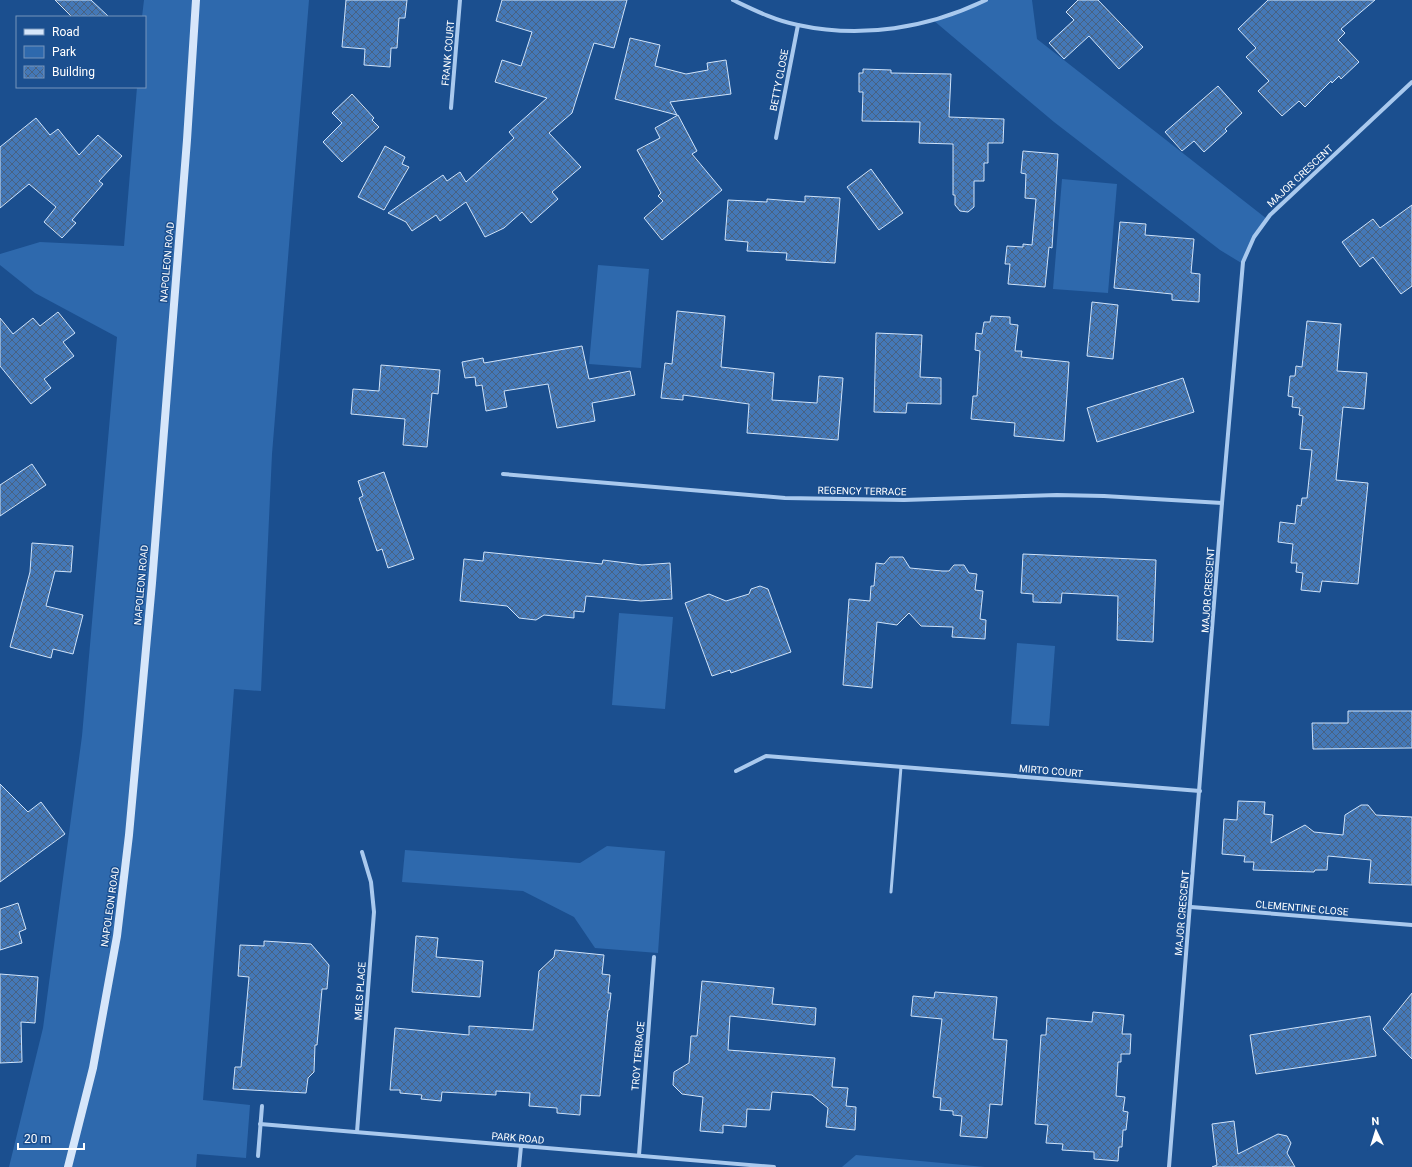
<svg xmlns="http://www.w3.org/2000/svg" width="1412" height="1167" viewBox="0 0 1412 1167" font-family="Roboto,sans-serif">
<defs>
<pattern id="building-cross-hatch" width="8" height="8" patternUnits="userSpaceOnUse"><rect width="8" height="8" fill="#4478b7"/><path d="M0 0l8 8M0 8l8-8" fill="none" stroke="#486282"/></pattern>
</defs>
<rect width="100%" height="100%" fill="#1b4f8f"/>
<g fill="#2e69ad">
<path d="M 144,0 L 309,0 L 272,454 L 261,691 L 234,689 L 203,1100 L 250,1105 L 246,1158 L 197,1154 L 196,1167 L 9,1167 L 43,1028 L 82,736 L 117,337 L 35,293 L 0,265 L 0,254 L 40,242 L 124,246 L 137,87 L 145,87 L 145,17 L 142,17 Z"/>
<path d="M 986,0 L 1032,0 L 1037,39 L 1267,219 L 1254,237 L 1243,264 L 1220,250 L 1054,122 L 933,20 Z"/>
<path d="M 1062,179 L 1117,184 L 1108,293 L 1053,289 Z"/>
<path d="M 598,265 L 649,269 L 641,368 L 589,364 Z"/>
<path d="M 619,613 L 673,617 L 665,709 L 612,705 Z"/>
<path d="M 1017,643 L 1055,646 L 1049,726 L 1011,724 Z"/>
<path d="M 607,846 L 665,851 L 658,953 L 595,948 L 574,917 L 523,891 L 402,882 L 405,850 L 580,863 Z"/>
<path d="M 856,1155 L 985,1167 L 842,1167 Z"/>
</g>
<g fill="url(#building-cross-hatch)" stroke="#cfe3fa">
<path d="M 55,0 L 91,0 L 109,17 L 72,17 Z"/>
<path d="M 346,0 L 407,0 L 405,18 L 399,18 L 397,48 L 391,48 L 390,67 L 364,65 L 365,49 L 342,47 Z"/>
<path d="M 502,0 L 627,0 L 614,48 L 594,43 L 572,113 L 549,133 L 581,167 L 552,192 L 558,199 L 531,223 L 522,212 L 504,228 L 485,237 L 466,202 L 440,221 L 436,215 L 412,231 L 406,222 L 388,213 L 443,175 L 447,181 L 460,172 L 466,182 L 514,138 L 509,132 L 547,98 L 495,82 L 502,60 L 521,66 L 532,32 L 496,21 Z"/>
<path d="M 1078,0 L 1098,0 L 1143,47 L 1119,69 L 1089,36 L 1064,59 L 1049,43 L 1074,20 L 1066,12 Z"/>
<path d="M 1268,0 L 1375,0 L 1341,29 L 1345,33 L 1338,40 L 1359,62 L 1341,79 L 1339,76 L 1332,83 L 1331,81 L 1305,107 L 1299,101 L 1282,116 L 1258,91 L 1269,81 L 1246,57 L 1256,48 L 1238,29 Z"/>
<path d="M 630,38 L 660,45 L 655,66 L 686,74 L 708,70 L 707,63 L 726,60 L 731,94 L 670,102 L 677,115 L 615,99 Z"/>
<path d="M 863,69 L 891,70 L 891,73 L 951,74 L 949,117 L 1004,119 L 1003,143 L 988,143 L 988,163 L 984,163 L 984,181 L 974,181 L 974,207 L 968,212 L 960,211 L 955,205 L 955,195 L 953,195 L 953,144 L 919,143 L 920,122 L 862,121 L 863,92 L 859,92 L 859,73 L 863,73 Z"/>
<path d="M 1218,86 L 1242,113 L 1225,129 L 1227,131 L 1204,152 L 1194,141 L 1182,151 L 1165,132 Z"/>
<path d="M 352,94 L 374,118 L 372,120 L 379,127 L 342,162 L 323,142 L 342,123 L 332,113 Z"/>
<path d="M 678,115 L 697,151 L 692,154 L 722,190 L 662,240 L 644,218 L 663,201 L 658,196 L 661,193 L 637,150 L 660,138 L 655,128 Z"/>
<path d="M 36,118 L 50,135 L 58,129 L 79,155 L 98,135 L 122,156 L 99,181 L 103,184 L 72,220 L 76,223 L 62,238 L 44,222 L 56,207 L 29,184 L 0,208 L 0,147 Z"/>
<path d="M 385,146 L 405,157 L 402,164 L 409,167 L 384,210 L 358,197 Z"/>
<path d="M 1023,151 L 1058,154 L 1052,248 L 1049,247 L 1045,287 L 1008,284 L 1010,264 L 1005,264 L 1007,246 L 1023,247 L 1023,244 L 1032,245 L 1036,199 L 1025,198 L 1026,174 L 1021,173 Z"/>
<path d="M 871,169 L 903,213 L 879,230 L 847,187 Z"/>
<path d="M 805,196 L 840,198 L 835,263 L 786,260 L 787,253 L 747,251 L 748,242 L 725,240 L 728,200 L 767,202 L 767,199 L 805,202 Z"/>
<path d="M 1412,205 L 1412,286 L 1401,294 L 1373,257 L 1360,267 L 1342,242 L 1373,219 L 1380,228 Z"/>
<path d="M 1120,222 L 1146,224 L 1145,235 L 1194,239 L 1191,273 L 1200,274 L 1199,302 L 1172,300 L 1172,294 L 1114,288 Z"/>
<path d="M 1092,302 L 1118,305 L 1113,359 L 1087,356 Z"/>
<path d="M 677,311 L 725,316 L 721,367 L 774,373 L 772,400 L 817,403 L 819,376 L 843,378 L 838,440 L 747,433 L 749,404 L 683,395 L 683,400 L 661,398 L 665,363 L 672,364 Z"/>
<path d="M 58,312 L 75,333 L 63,342 L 74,356 L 44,379 L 51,388 L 31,404 L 0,366 L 0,318 L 13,334 L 33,318 L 40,326 Z"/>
<path d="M 991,316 L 1010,317 L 1010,324 L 1018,325 L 1015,351 L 1022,351 L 1021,357 L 1069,362 L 1064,441 L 1014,436 L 1015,423 L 971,419 L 973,396 L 977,396 L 980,351 L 975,350 L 976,333 L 982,334 L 984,322 L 990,322 Z"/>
<path d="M 1307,321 L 1341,324 L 1337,371 L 1367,373 L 1364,409 L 1343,407 L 1336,480 L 1368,483 L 1358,584 L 1322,581 L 1320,592 L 1301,590 L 1303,573 L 1296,572 L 1297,563 L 1291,563 L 1293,544 L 1278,542 L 1280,522 L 1295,524 L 1297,505 L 1301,506 L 1302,498 L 1307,498 L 1312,450 L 1300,449 L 1303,416 L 1299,415 L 1300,408 L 1292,407 L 1293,397 L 1288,396 L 1290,376 L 1295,376 L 1296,366 L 1302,367 Z"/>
<path d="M 876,333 L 922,335 L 920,377 L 941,378 L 941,404 L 907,403 L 906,413 L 874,412 Z"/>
<path d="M 582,346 L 589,379 L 630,371 L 635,395 L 592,403 L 595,421 L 557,428 L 548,384 L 504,391 L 507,407 L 486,411 L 482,385 L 476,386 L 475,377 L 465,378 L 462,362 L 483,358 L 484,363 Z"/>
<path d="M 381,365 L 440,370 L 438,394 L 432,393 L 427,447 L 403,445 L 405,419 L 351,414 L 353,389 L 379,391 Z"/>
<path d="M 1183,378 L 1194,412 L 1097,442 L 1087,408 Z"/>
<path d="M 32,464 L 46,485 L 0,516 L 0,485 Z"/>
<path d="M 384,472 L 414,559 L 388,568 L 382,549 L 377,551 L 359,498 L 363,496 L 358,481 Z"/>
<path d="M 32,543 L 73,546 L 71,572 L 55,571 L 46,606 L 83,615 L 73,654 L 53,649 L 51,658 L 10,647 L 30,572 Z"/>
<path d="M 484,552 L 602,564 L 603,560 L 642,565 L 670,563 L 672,599 L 641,601 L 586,596 L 584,612 L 574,611 L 574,618 L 544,615 L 536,620 L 519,618 L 507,606 L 460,601 L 464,559 L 483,561 Z"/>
<path d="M 1023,554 L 1156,560 L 1153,642 L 1117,640 L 1118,596 L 1062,593 L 1061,603 L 1033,602 L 1033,594 L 1021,593 Z"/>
<path d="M 890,557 L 903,557 L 910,568 L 942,571 L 949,571 L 954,565 L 964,565 L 969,573 L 977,574 L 975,590 L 983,591 L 980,619 L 986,620 L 985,639 L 952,637 L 953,627 L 921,626 L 909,613 L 897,625 L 877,622 L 872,688 L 843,685 L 849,599 L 870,601 L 871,586 L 874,586 L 876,563 L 884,564 Z"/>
<path d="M 760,586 L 768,589 L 791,652 L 731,673 L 730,670 L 712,676 L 685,603 L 709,594 L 726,601 L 749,594 L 751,589 Z"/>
<path d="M 1348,711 L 1412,711 L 1412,748 L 1313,749 L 1312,723 L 1348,723 Z"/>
<path d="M 0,784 L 28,812 L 41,802 L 65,834 L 0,882 Z"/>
<path d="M 1238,801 L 1265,802 L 1264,814 L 1273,815 L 1271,843 L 1305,825 L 1314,832 L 1343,835 L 1345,815 L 1361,805 L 1368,805 L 1376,815 L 1412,817 L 1412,885 L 1369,883 L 1371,860 L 1328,856 L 1327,870 L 1315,870 L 1314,872 L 1253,870 L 1254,862 L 1244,862 L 1245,856 L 1222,854 L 1224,819 L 1237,820 Z"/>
<path d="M 18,903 L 26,929 L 19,932 L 22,943 L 0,950 L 0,909 Z"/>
<path d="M 416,936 L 438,938 L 436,957 L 483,961 L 480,997 L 412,992 Z"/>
<path d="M 264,941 L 311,944 L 329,965 L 327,989 L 322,989 L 317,1045 L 315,1045 L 314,1072 L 308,1078 L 306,1093 L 233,1089 L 235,1067 L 241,1067 L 249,977 L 238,976 L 240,945 L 264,946 Z"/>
<path d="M 555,950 L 604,955 L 602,974 L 610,975 L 608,993 L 611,993 L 609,1010 L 608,1010 L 600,1096 L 581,1095 L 580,1115 L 557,1113 L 557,1108 L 529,1106 L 530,1093 L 496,1091 L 496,1095 L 442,1092 L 441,1101 L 421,1099 L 422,1095 L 400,1093 L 400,1090 L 390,1090 L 395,1028 L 469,1035 L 469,1026 L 533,1030 L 539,971 L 554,957 Z"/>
<path d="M 0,974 L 38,977 L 35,1023 L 21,1022 L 22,1062 L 0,1063 Z"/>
<path d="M 702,981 L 774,988 L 772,1004 L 816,1008 L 815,1025 L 730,1016 L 728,1050 L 835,1058 L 832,1087 L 848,1088 L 846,1106 L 856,1107 L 855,1130 L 826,1127 L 828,1108 L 812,1095 L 772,1092 L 770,1110 L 747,1109 L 746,1127 L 723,1125 L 723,1133 L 700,1131 L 703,1097 L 682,1094 L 673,1085 L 674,1072 L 689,1063 L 691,1036 L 697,1036 Z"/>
<path d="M 935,992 L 997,997 L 993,1039 L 1007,1040 L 1002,1105 L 990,1104 L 987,1138 L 960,1136 L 962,1116 L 953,1115 L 953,1111 L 940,1110 L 941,1098 L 933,1097 L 942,1019 L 911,1016 L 913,996 L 934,998 Z"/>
<path d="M 1412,993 L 1412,1059 L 1383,1029 Z"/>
<path d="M 1093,1012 L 1124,1015 L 1122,1034 L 1131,1034 L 1130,1054 L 1121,1054 L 1121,1062 L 1118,1062 L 1116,1096 L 1125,1097 L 1123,1111 L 1128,1112 L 1126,1130 L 1123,1130 L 1122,1147 L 1119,1147 L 1118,1161 L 1094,1159 L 1094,1152 L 1062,1150 L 1063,1144 L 1046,1143 L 1048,1125 L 1035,1124 L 1041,1035 L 1046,1035 L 1047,1018 L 1092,1022 Z"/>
<path d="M 1370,1016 L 1376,1056 L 1256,1074 L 1250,1035 Z"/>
<path d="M 1234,1121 L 1238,1154 L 1278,1134 L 1287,1136 L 1291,1143 L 1287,1153 L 1295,1167 L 1212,1167 L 1217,1165 L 1212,1124 Z"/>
</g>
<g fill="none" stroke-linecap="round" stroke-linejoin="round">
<path stroke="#a9c9ee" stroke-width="3" d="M 891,892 L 901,767"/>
<g stroke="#a9c9ee" stroke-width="4">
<path d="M 733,0 C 754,10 776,21 798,25 C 862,39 928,28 986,0"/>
<path d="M 451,108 L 460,0"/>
<path d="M 776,138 L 798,25"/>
<path d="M 503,474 L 785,498 L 904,500 L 1057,495 L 1104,496 L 1222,503"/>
<path d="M 736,771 L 766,756 L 1200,791"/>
<path d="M 1191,907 L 1412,925"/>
<path d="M 260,1124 L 774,1167"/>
<path d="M 357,1132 L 374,912 L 371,882 L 362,852"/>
<path d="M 639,1155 L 654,957"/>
<path d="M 258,1156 L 262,1106"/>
<path d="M 519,1167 L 521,1146"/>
<path d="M 1169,1167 L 1222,503 L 1243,262 L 1254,237 L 1270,215 L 1412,82"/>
</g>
<path stroke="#d6e6fa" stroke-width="8" d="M 68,1167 L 93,1068 L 117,936 L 129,835 L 152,583 L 187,140 L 196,0"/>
</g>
<g text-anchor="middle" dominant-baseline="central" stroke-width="3" stroke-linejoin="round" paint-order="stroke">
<g font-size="10" fill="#fff" stroke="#1b4f8f">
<text transform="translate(448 53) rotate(-85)">FRANK COURT</text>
<text transform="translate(779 80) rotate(-79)">BETTY CLOSE</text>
<text transform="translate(1300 176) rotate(-43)">MAJOR CRESCENT</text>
<text transform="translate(167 262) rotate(-85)">NAPOLEON ROAD</text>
<text transform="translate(862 491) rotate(1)">REGENCY TERRACE</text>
<text transform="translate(141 585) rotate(-85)">NAPOLEON ROAD</text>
<text transform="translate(1208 590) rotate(-86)">MAJOR CRESCENT</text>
<text transform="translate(1051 771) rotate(5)">MIRTO COURT</text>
<text transform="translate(110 907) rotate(-82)">NAPOLEON ROAD</text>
<text transform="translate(1302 908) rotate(5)">CLEMENTINE CLOSE</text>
<text transform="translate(1182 913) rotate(-85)">MAJOR CRESCENT</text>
<text transform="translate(360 991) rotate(-86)">MELS PLACE</text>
<text transform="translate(638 1056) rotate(-85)">TROY TERRACE</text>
<text transform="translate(518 1138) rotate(5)">PARK ROAD</text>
</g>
</g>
<rect x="16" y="16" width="130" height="72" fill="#1b4f8f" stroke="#7695bc"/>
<rect x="24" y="29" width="20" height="6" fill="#d6e6fa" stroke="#7695bc"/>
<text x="52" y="36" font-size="12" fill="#ffffff">Road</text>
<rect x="24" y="46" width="20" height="12" fill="#2e69ad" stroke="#7695bc"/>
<text x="52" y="56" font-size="12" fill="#ffffff">Park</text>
<rect x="24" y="66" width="20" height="12" fill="url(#building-cross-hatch)" stroke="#7695bc"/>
<text x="52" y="76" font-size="12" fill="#ffffff">Building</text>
<g transform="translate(1376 1131) rotate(356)" stroke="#1b4f8f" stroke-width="3" paint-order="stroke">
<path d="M0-3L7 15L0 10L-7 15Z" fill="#ffffff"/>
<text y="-6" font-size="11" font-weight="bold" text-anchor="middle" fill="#ffffff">N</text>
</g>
<path d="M18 1143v6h66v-6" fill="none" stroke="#ffffff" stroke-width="2"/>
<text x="24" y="1143" font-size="12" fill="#ffffff" stroke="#1b4f8f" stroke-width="3" paint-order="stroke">20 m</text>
</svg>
